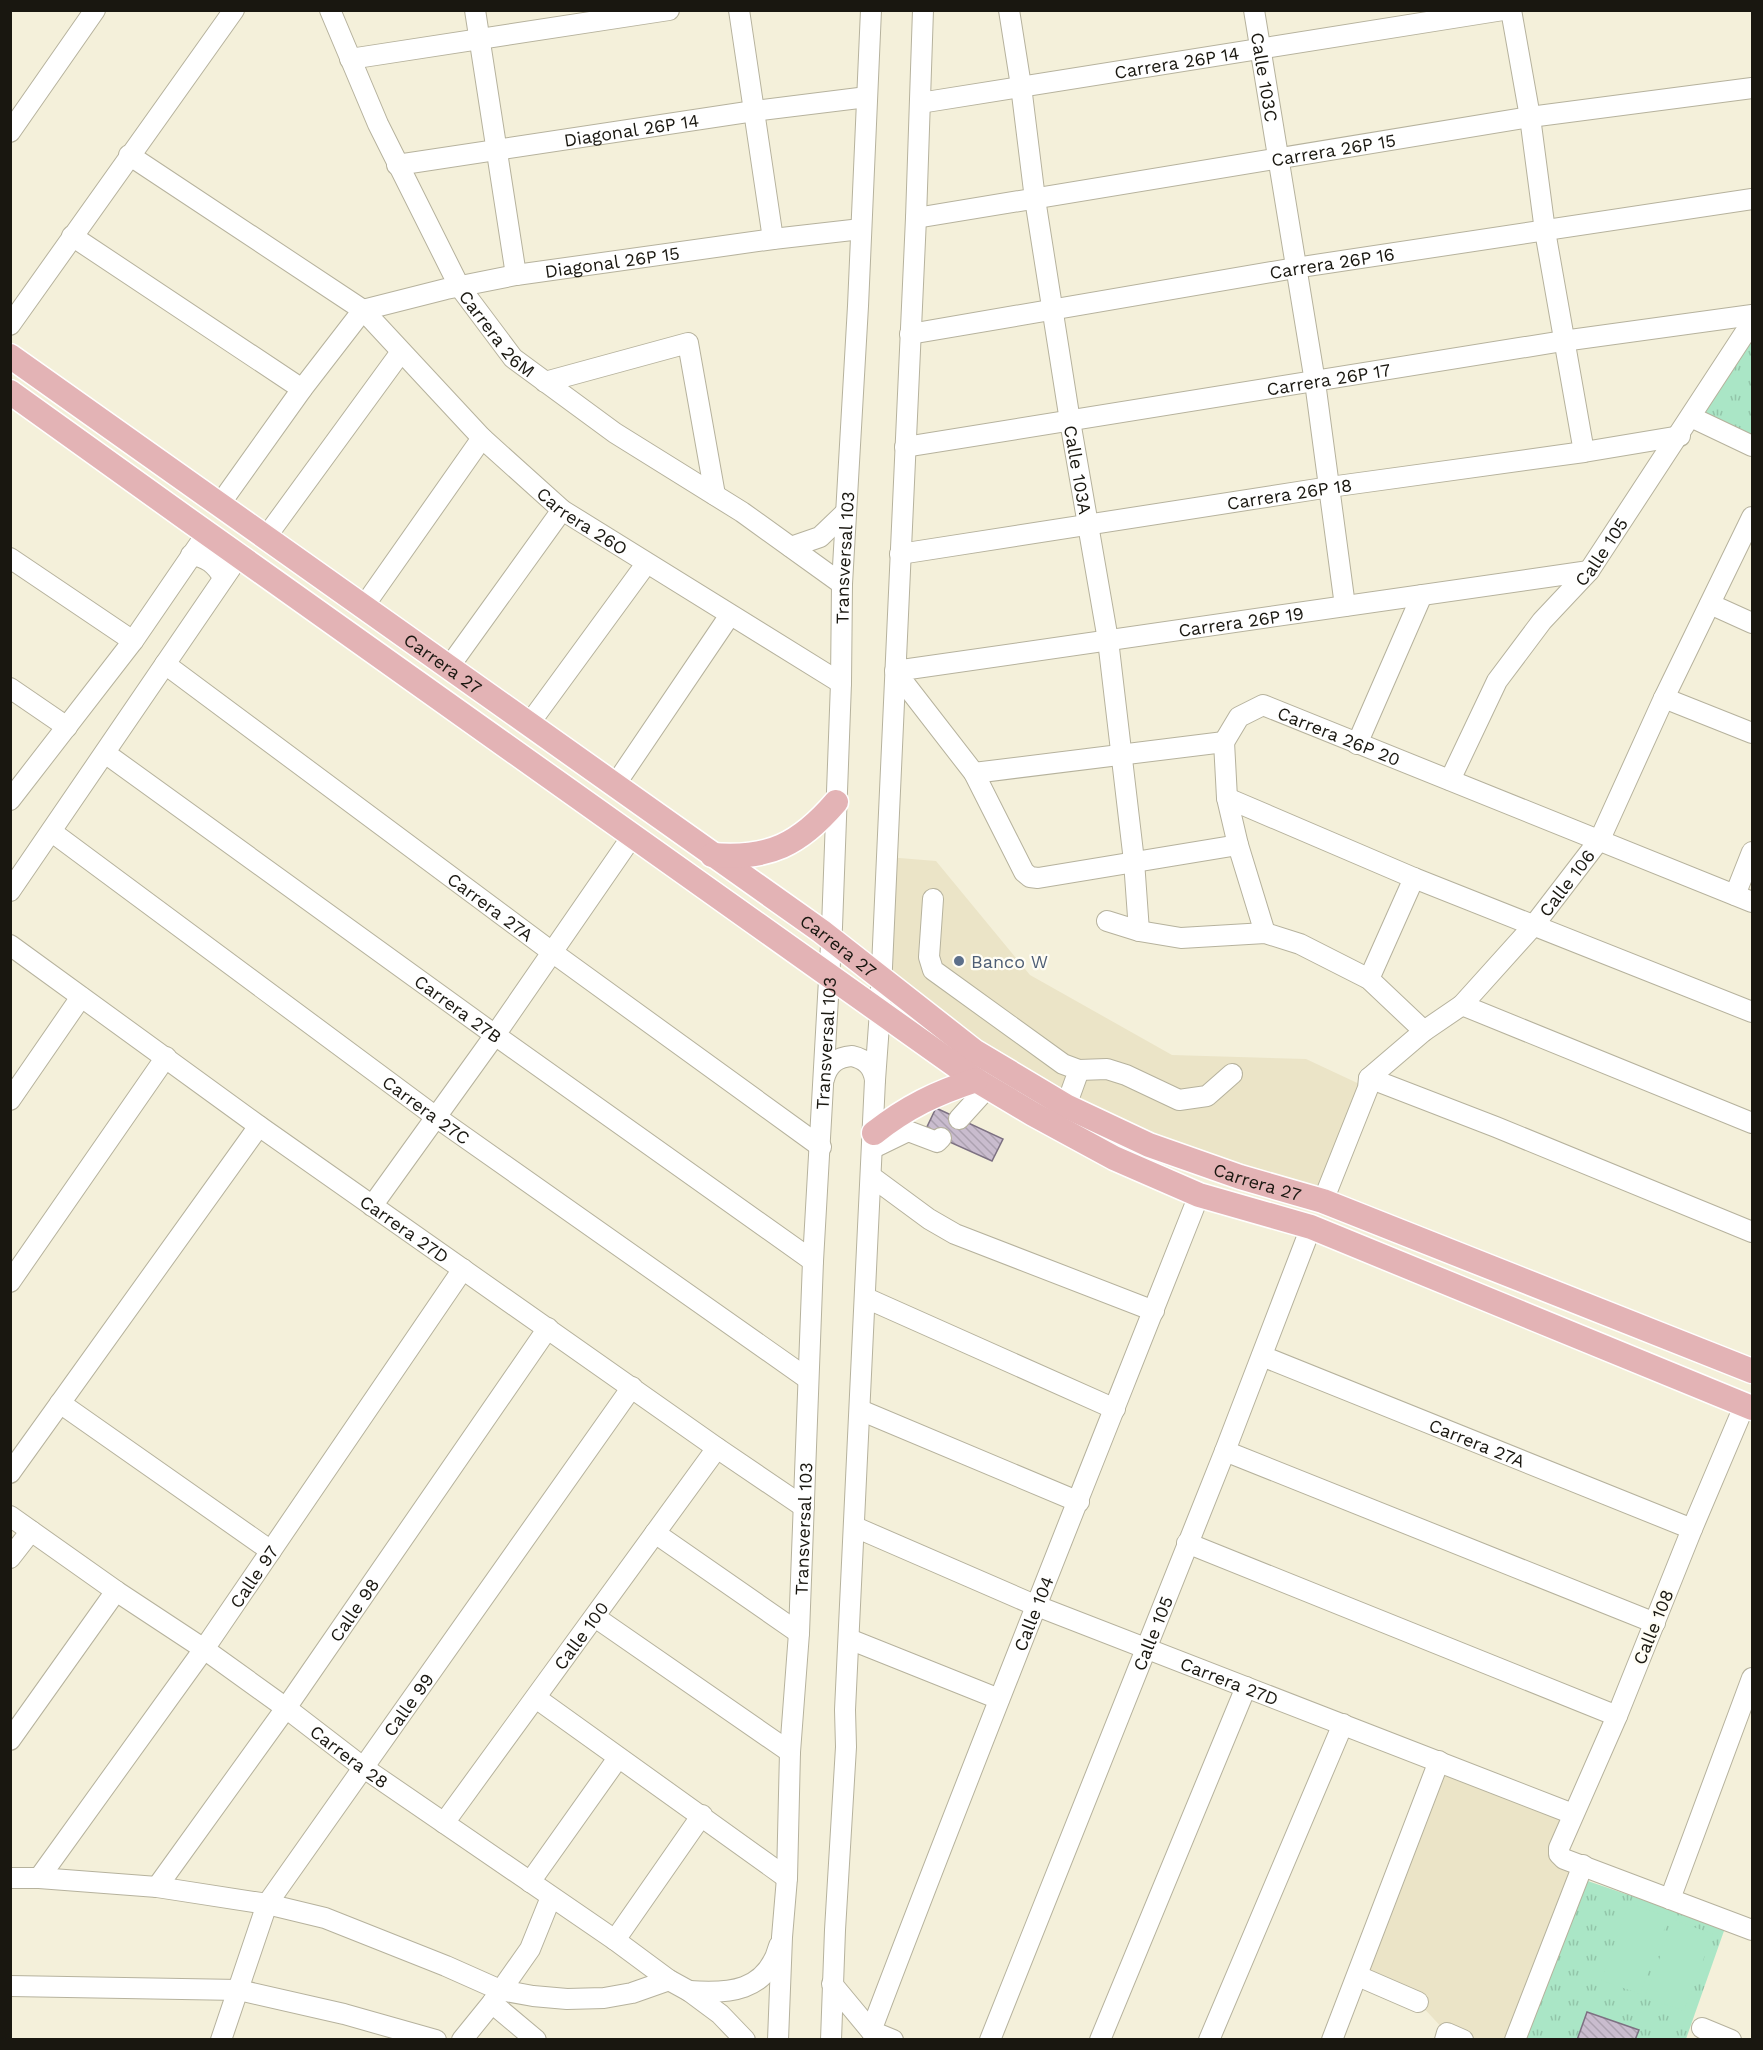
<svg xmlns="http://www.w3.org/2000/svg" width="1763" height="2050" viewBox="0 0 1763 2050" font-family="'Work Sans',sans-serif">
<defs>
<pattern id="grass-tufts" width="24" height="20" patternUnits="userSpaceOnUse" patternTransform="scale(1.5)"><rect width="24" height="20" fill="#aae6c6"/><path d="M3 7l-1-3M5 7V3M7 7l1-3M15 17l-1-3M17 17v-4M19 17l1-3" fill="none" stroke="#92c5a9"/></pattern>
<pattern id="building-back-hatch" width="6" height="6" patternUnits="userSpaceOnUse" patternTransform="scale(1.5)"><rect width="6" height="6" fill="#c9bcce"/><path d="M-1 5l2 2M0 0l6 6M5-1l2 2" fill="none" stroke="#aca1b0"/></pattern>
</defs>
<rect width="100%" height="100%" fill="#f4f0da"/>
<g fill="#ebe4c7">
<path d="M 887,857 L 936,861 L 1030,975 L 1172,1055 L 1306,1059 L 1368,1088 L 1323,1201 L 1149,1145 L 891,985 Z"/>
<path d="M 1439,1761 L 1573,1814 L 1559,1848 L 1583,1865 L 1515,2039 L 1463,2039 L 1447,2033 L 1418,2002 L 1358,1976 Z"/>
</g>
<g fill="url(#grass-tufts)">
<path d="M 1752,330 L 1752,439 L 1699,415 Z"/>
<path d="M 1582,1879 L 1725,1928 L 1686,2039 L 1526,2040 Z"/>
</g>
<g fill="#aae6c6">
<path d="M 1629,1903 L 1669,1917 L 1640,1994 L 1601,1980 Z"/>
<path d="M 1674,1920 L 1713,1934 L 1684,2011 L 1645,1997 Z"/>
</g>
<g fill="url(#building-back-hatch)" stroke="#7d7182" stroke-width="1.5">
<path d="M 936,1108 L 1003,1139 L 992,1161 L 925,1131 Z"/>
<path d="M 1587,2012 L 1639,2030 L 1635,2040 L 1577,2040 Z"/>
</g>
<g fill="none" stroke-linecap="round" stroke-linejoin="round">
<g stroke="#b6b29d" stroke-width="22">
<g id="minor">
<path id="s1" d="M 330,10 L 378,124 L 459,286 L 513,358 L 615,433 L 742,512 L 842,584"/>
<path d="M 475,10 L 516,275"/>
<path d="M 739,10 L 773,239"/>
<path id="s2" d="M 1009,10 L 1021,86 L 1035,199 L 1070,421 L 1108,640 L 1134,861 L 1139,931"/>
<path id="s3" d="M 1254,10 L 1315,382 L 1345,606"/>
<path d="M 1511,10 L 1530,117 L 1545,231 L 1584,452"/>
<path d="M 350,59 L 669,10"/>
<path id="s4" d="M 920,103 L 1503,10"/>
<path d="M 10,132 L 95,10"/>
<path id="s5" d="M 129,155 L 363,310 L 482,438 L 562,510 L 841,683"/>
<path id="s6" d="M 397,165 L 754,111 L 867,97"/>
<path id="s7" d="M 916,218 L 1530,117 L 1752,88"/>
<path d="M 72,236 L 302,389"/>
<path id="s8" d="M 363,310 L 446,289 L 516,275 L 773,239 L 861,229"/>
<path d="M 10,325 L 234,10"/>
<path id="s9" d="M 910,334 L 1295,268 L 1752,199"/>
<path d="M 545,382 L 688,343 L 715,495"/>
<path d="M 1691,417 L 1752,446"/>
<path id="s10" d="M 905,447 L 1563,341 L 1752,315"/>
<path d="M 220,504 L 302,389 L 363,310"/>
<path d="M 266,537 L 401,352"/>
<path d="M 791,547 L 820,537 L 846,512"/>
<path id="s11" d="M 900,554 L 1330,487 L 1584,452 L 1680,436"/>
<path d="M 191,555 C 207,557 215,564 223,577"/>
<path d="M 10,558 L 133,641"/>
<path d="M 1710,604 L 1752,623"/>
<path d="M 364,606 L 482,438"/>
<path id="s12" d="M 165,664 L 552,952 L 821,1147"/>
<path d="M 449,667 L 562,510"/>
<path d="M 10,688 L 67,727"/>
<path d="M 1664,698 L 1752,733"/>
<path d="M 529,724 L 646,564"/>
<path id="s13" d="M 1224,742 L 1239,717 L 1263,705 L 1752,902"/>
<path d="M 1224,742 L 1227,798 L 1238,845 L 1265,933"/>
<path d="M 1357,744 L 1422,595"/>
<path id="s14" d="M 105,753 L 495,1035 L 813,1261"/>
<path d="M 974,773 L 1224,742"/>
<path id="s15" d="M 1450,780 L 1497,681 L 1542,621 L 1589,571 L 1752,322"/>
<path d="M 615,785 L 730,615"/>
<path d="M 1227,798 L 1414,878 L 1752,1012"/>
<path d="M 10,800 L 133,641 L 207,533"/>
<path id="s16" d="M 52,832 L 436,1117 L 808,1379"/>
<path id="s17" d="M 1238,845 L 1038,878 L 1030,877 L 1024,872 L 974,773 L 895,671 L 1589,571"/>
<path d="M 10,891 L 239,556"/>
<path d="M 1735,895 L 1752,852"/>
<path d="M 933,899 L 929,957 L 933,970 L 1063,1064 L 1079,1070 L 1066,1106"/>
<path d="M 1107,921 L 1139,931 L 1181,938 L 1265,933 L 1300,944 L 1369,979 L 1424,1031"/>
<path id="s18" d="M 10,945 L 259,1126 L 717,1448 L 804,1507"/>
<path d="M 1369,979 L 1414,878"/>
<path d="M 1462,1005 L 1752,1123"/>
<path d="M 1079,1070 L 1107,1069 L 1126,1075 L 1179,1100 L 1207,1096 L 1232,1074"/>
<path d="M 1369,1078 L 1496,1127 L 1752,1232"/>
<path d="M 824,1079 C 828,1064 837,1057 852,1056 C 865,1059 873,1066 875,1080"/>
<path d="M 10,1100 L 81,997"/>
<path d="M 959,1119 L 988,1087"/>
<path d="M 873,1148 L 908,1131 L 937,1142 L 941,1138"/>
<path d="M 872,1177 L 929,1219 L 955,1234 L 1154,1311"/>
<path id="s19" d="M 1323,1201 L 1368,1088 L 1369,1078 L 1424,1031 L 1462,1005 L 1534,925 L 1600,839 L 1664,698 L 1752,517"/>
<path d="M 372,1206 L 495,1035 L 633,835"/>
<path d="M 10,1282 L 166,1057"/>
<path d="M 866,1298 L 1115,1409"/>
<path id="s20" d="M 1262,1356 L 1692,1529"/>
<path d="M 60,1403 L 271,1551"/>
<path d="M 1745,1404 L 1692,1529 L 1617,1716 L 1559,1848 L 1559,1854 L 1564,1859 L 1752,1930"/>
<path d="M 860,1410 L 1079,1502"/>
<path d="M 1225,1451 L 1655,1623"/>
<path d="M 10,1473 L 259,1126"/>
<path id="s21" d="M 10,1516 L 116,1591 L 204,1649 L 286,1708 L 364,1768 L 615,1940 L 669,1980 L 689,1991 L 720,2014 L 745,2040"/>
<path id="s22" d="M 855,1527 L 1037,1606 L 1573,1814"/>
<path d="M 655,1533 L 799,1633"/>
<path d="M 1187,1543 L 1617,1716"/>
<path d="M 10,1558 L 31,1531"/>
<path d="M 595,1617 L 790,1752"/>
<path d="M 849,1639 L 999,1699"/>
<path d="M 536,1698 L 787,1878"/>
<path d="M 10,1740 L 116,1591"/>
<path id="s23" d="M 444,1823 L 717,1448"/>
<path d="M 10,1878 L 39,1878 L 157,1887 L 267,1904 L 325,1918 L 446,1966 L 500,1990 L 533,1996 L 567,1999 L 604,1998 L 632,1993 L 669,1980"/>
<path id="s24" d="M 39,1878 L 204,1649 L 463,1269"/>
<path d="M 530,1882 L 618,1758"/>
<path id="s25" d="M 157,1887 L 286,1708 L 548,1328"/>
<path d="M 1670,1899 L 1752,1678"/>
<path d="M 615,1940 L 702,1815"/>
<path d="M 1358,1976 L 1418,2002"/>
<path d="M 832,1984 L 871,2031 L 893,2040"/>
<path d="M 10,1986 L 239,1990 L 344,2014 L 436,2040"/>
<path d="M 689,1991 C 728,1994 767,1992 779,1946"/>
<path d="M 492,2003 L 536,2040"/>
<path d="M 1702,2028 L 1731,2040"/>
<path id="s26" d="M 871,2031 C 977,1751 1089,1473 1199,1195"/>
<path id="s27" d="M 221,2040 L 267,1904 L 632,1387"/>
<path d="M 462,2040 L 492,2003 L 530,1949 L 551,1897"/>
<path id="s28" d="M 778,2040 L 782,1937 L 787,1878 L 790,1752 L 799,1633 L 813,1261 L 832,927 L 841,683 L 842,584 L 858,306 L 871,10"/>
<path d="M 831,2040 L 835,1930 L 846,1747 L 845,1710 L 875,1080 L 880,1011 L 916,218 L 923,10"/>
<path id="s29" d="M 990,2040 L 1225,1451 L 1311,1227"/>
<path d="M 1100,2040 L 1246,1687"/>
<path d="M 1209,2040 L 1343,1724"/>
<path d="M 1332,2040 L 1439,1761"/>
<path d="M 1445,2040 L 1447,2033 L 1463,2040"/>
<path d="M 1515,2040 L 1583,1865"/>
</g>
</g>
<g stroke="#fff" stroke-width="27">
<g id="major">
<path id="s30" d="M 10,356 L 821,931 L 974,1051 L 1066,1106 L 1149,1145 L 1240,1177 L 1323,1201 L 1752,1371"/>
<path d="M 10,392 L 187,519 L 976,1080 L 1033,1114 L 1114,1158 L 1199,1195 L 1311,1227 L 1752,1408"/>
<path d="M 712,855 C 769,860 800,844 836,802"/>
<path d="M 874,1133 C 907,1107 936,1093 976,1080"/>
</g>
</g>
<use href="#minor" stroke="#fff" stroke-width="20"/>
<use href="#major" stroke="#e3b3b5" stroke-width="24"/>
</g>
<circle fill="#5c6f8a" stroke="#fffdf4" stroke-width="2" cx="959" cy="961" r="6"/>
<g text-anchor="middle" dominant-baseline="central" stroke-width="4.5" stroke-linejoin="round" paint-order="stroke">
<g font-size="18" fill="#191710" stroke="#fffdf4">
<text stroke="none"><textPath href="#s4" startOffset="260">Carrera 26P 14</textPath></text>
<text stroke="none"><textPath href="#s3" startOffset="68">Calle 103C</textPath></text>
<text stroke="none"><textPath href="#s6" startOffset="237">Diagonal 26P 14</textPath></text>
<text stroke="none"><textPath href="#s7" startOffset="423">Carrera 26P 15</textPath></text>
<text stroke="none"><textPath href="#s8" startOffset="254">Diagonal 26P 15</textPath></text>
<text stroke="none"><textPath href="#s9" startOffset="428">Carrera 26P 16</textPath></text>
<text stroke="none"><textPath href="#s1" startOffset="366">Carrera 26M</textPath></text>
<text stroke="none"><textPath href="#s10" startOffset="429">Carrera 26P 17</textPath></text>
<text stroke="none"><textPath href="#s2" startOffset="465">Calle 103A</textPath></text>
<text stroke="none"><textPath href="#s11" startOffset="394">Carrera 26P 18</textPath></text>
<text stroke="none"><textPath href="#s5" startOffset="586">Carrera 26O</textPath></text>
<text stroke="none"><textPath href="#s15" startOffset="276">Calle 105</textPath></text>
<text stroke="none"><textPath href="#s28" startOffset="1484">Transversal 103</textPath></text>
<text stroke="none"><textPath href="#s17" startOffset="808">Carrera 26P 19</textPath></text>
<text stroke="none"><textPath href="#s30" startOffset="531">Carrera 27</textPath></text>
<text stroke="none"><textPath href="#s13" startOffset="138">Carrera 26P 20</textPath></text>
<text stroke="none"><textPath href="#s19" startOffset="411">Calle 106</textPath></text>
<text stroke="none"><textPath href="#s12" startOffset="406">Carrera 27A</textPath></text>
<text stroke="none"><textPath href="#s30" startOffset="1017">Carrera 27</textPath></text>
<text stroke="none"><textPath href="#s14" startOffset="436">Carrera 27B</textPath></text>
<text stroke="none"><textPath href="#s28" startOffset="998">Transversal 103</textPath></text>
<text stroke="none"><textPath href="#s16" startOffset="466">Carrera 27C</textPath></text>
<text stroke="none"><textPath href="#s30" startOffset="1502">Carrera 27</textPath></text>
<text stroke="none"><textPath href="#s18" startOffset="486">Carrera 27D</textPath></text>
<text stroke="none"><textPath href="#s20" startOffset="232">Carrera 27A</textPath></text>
<text stroke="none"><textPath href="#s28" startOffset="512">Transversal 103</textPath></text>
<text stroke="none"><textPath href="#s24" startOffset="370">Calle 97</textPath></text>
<text stroke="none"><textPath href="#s25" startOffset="340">Calle 98</textPath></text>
<text stroke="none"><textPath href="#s26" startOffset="448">Calle 104</textPath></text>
<text transform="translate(1653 1627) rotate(-68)">Calle 108</text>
<text stroke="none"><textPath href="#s29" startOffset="438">Calle 105</textPath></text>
<text stroke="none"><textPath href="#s23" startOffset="232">Calle 100</textPath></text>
<text stroke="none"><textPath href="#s22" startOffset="405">Carrera 27D</textPath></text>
<text stroke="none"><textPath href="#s27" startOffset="388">Calle 99</textPath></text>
<text stroke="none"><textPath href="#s21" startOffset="416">Carrera 28</textPath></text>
</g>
<g font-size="18" fill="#4e5e75" stroke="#fffdf4" text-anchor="start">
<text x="971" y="961">Banco W</text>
</g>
</g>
<rect width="1763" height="2050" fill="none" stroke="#191710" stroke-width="24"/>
</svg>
